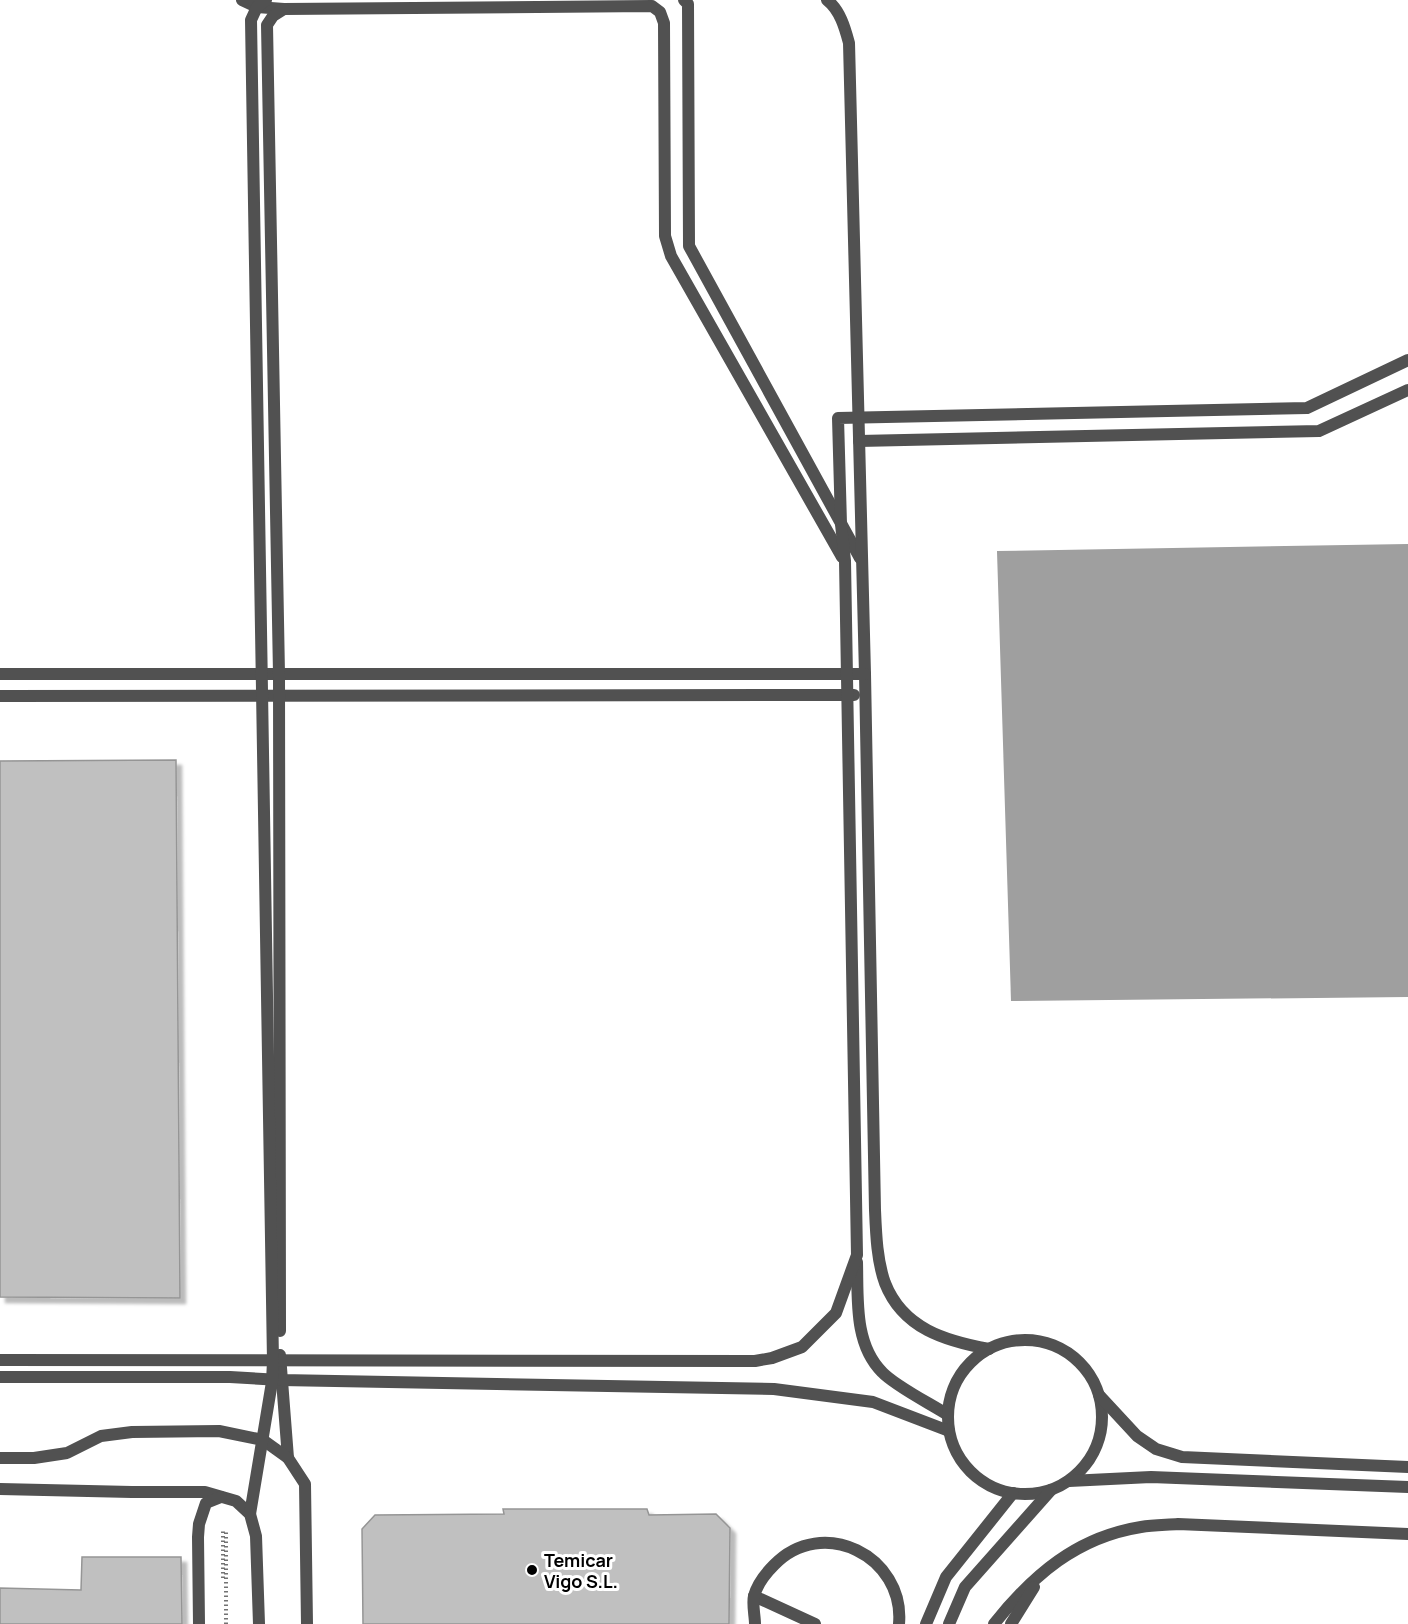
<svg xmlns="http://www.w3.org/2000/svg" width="1408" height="1624" viewBox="0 0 1408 1624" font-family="Manrope,sans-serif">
<defs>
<filter id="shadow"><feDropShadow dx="5.5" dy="5.5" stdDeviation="1.5" flood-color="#0004"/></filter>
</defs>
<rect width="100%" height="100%" fill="#fff"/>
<path fill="#9f9f9f" d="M 1408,544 L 1408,997 L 1011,1001 L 997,551 Z"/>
<g fill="#c0c0c0" stroke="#959595" stroke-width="1.5" filter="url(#shadow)">
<path d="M 176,760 L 180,1298 L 0,1297 L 0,761 Z"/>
<path d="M 503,1509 L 647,1509 L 649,1515 L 716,1514 L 730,1528 L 729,1624 L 363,1624 L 362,1529 L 375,1515 L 504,1514 Z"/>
<path d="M 82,1557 L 181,1557 L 182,1624 L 0,1624 L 0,1588 L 81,1590 Z"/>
</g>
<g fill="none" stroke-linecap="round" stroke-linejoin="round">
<g stroke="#737373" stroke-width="4" stroke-dasharray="1.5 3" stroke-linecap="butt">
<path d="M 223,1578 L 223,1531"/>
<path d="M 226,1624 L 226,1532"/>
</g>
<g stroke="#515151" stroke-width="12">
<path d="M 242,0 L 257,7 L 284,9 L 652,6 L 660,12 L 664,23 L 665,236 L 671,256 L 842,557"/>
<path d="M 684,0 L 688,4 L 689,246 L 860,558"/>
<path d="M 827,0 C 840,10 845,28 849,43 L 865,674 L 875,1210 C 876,1234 877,1261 885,1283 C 903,1329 946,1341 989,1349"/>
<path d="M 859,441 L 1319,431 L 1408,390"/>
<path d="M 0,674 L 865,674"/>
<path d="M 0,696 L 854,695"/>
<path d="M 857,1262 C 858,1299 854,1344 882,1372 C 895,1386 931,1404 948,1415"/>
<path d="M 280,1331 L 279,674 L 267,25 L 273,16 L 284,9"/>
<circle cx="1025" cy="1417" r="77"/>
<path d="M 280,1355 L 288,1458"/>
<path d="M 0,1360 L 755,1361 L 772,1358 L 802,1347 L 836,1313 L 857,1255 L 845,561 L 841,524 L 838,418 L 1307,408 L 1408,360"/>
<path d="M 0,1377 L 230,1377 L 281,1380 L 774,1389 L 873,1402 L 949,1431"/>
<path d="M 1099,1395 L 1137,1436 L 1156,1449 L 1182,1457 L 1408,1467"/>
<path d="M 0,1458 L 34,1458 L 67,1453 L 101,1436 L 132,1432 L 219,1431 L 263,1440 L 288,1458 L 305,1484 L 307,1624"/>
<path d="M 1069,1481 L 1151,1477 L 1408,1487"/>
<path d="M 0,1489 L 132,1492 L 205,1492 L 236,1501 L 250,1514 L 256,1536 L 259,1624"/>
<path d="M 250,1514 L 272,1382 L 273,1361 L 251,20 L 257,7 L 266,0"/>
<path d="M 754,1596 L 815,1624"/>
<path d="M 199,1624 L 198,1537 L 199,1524 L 206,1503 L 221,1497"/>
<path d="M 755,1624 C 755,1616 752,1604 754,1596 C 757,1585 766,1573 774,1565 C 822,1515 905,1556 899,1624"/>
<path d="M 926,1624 L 946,1577 L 1013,1493"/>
<path d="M 949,1624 L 965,1587 L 1051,1490"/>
<path d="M 994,1624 C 1033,1575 1077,1537 1141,1527 C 1153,1525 1166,1525 1178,1524 L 1408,1534"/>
<path d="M 1011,1624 L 1034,1587"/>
</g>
</g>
<circle fill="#000" stroke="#fff" stroke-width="2" cx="532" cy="1570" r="6"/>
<g text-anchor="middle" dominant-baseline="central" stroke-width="6" stroke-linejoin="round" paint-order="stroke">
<g font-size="18" font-weight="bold" fill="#000" stroke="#fff" text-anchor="start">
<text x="544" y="1560">Temicar<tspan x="544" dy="21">Vigo S.L.</tspan></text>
</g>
</g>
</svg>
